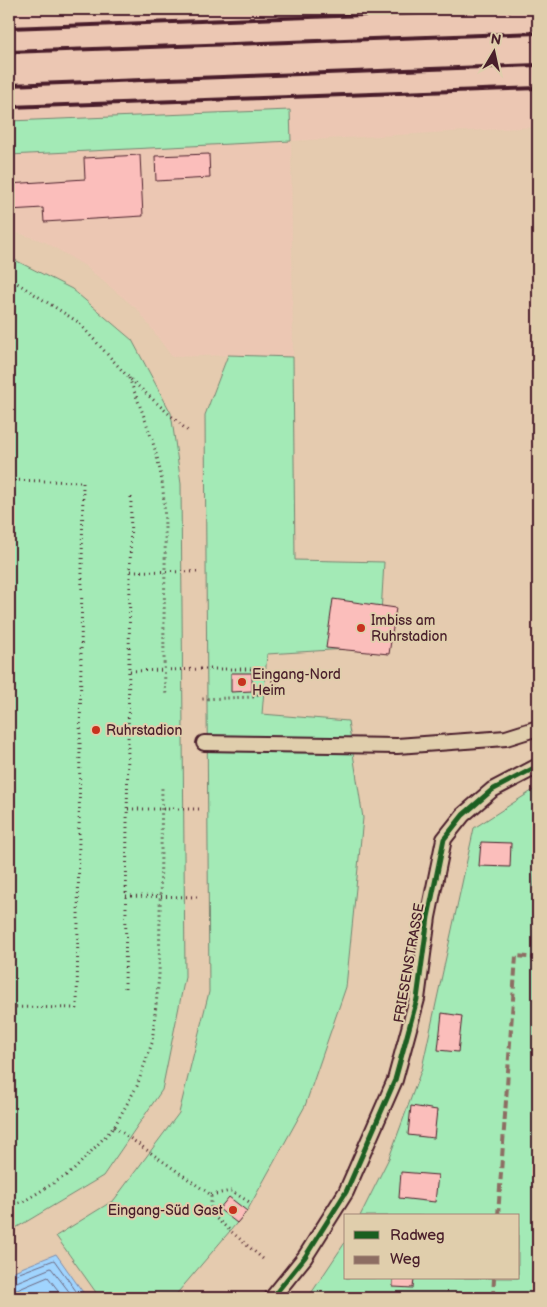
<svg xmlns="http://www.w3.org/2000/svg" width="547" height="1307" viewBox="0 0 547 1307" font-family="'Balsamiq Sans',sans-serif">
<rect width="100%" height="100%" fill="#e5cbaf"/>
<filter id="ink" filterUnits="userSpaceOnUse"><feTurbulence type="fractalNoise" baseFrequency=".02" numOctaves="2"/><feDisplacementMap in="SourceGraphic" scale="10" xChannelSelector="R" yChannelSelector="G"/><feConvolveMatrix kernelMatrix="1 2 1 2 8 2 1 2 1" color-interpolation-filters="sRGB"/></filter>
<g filter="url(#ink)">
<path fill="#ecc7b3" d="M 9,9 L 538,9 L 538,127 L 291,141 L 293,357 L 228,355 L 172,357 L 138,310 L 85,266 L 45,242 L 9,230 Z"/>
<g fill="#a3eab6" stroke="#768470">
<path d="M 290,110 L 291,141 L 9,155 L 9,121 Z"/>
<path d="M 9,257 L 72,289 L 132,340 L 171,413 L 181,484 L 185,977 L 162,1090 L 103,1176 L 9,1232 Z"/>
<path d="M 228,355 L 293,357 L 295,560 L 384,562 L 379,647 L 267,654 L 262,714 L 348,721 L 363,818 L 346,987 L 305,1106 L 247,1211 L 173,1298 L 100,1298 L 56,1236 L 114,1200 L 179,1113 L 209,992 L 205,415 Z"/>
<path d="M 538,787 L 538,1298 L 308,1298 L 346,1241 L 346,1278 L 518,1278 L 518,1216 L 360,1216 L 389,1158 L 422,1068 L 474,828 Z"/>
</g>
<path fill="#a0d4fe" stroke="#7e8caa" d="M 56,1254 L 87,1298 L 9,1298 L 9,1273 Z"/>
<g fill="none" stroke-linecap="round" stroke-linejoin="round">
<g stroke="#6c677f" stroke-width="1">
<path d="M 9,1277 L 54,1260 L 81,1298"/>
<path d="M 9,1284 L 14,1283 L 51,1268 L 74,1298"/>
<path d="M 9,1291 L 17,1290 L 48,1277 L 64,1298"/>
</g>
</g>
<g fill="#fbbebb" stroke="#4a1f2b">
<path d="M 209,154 L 210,178 L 156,181 L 155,156 Z"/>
<path d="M 140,155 L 143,216 L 44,222 L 43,208 L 9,210 L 9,184 L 85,179 L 84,158 Z"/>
<path d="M 333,599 L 396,608 L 389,654 L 326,648 Z"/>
<path d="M 231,673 L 252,673 L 252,691 L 231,692 Z"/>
<path d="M 481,842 L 511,843 L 510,867 L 479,866 Z"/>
<path d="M 536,861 L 538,861 L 538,888 L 534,888 Z"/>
<path d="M 442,1013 L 462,1016 L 458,1052 L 438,1050 Z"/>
<path d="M 411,1106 L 437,1110 L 434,1138 L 408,1135 Z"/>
<path d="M 401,1172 L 438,1175 L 435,1202 L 399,1198 Z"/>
<path d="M 229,1197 L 247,1211 L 237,1223 L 219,1209 Z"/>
<path d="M 393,1278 L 414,1278 L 413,1288 L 393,1287 Z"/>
</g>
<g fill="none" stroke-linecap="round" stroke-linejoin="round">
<g stroke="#4a1f2b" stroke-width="18">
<g id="service">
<path d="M 204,743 L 397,746 L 506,738 L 538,728"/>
<path d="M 272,1298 L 305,1257 L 346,1192 L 395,1080 L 417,999 L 428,917 L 444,839 L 463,815 L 492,790 L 538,766"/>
</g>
</g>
<g stroke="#4a1f2b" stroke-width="3" stroke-dasharray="1 4" stroke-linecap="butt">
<path d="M 9,278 L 78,322 L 129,378 L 189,432"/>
<path d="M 129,378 C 143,414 159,451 163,490 C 169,558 160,628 166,696"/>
<path d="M 9,480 L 83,482 L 77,1008 L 9,1007"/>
<path d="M 131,571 L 200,572"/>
<path d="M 130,671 L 201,669 L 254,669 L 278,684 L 253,697 L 202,699"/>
<path d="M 128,809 L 202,809"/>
<path d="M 126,896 L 201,897"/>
<path d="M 125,988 L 131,497"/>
<path d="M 114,1127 L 211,1195 L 211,1214 L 263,1259"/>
<path d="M 211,1195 L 231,1191 L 251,1203"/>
<path d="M 9,1206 L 23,1202 L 73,1171 L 114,1127 L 137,1086 L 152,1043 L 159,976 L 162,787"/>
</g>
<use href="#service" stroke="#e0ceac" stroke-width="14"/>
<g stroke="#4a1f2b" stroke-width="4">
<path d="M 9,28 L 531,9"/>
<path d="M 9,52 L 538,33"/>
<path d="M 9,85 L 538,65"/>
<path d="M 9,107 L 538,88"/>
</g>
<g stroke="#8d6e63" stroke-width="4" stroke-dasharray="8 4" stroke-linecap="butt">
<path d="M 498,1216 L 516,956 L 538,958"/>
<path d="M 493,1298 L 494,1278"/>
</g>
<g stroke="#e0ceac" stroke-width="8">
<path id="cycleway" d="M 272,1298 L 305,1257 L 346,1192 L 395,1080 L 417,999 L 428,917 L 444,839 L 463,815 L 492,790 L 538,766"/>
</g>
<use href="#cycleway" stroke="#1b5e20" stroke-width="5"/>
</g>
</g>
<g fill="#c8321e" stroke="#e0ceac" stroke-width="2">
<circle cx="361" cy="628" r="5"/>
<circle cx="242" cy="682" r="5"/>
<circle cx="96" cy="730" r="5"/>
<circle cx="233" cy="1210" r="5"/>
</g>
<g text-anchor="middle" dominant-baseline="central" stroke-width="4" stroke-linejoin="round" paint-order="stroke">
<g font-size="14" fill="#4a1f2b" stroke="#e0ceac" text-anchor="start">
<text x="371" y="620">Imbiss am<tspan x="371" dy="16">Ruhrstadion</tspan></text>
<text x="252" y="674">Eingang-Nord<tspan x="252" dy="16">Heim</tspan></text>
<text x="106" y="730">Ruhrstadion</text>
<text x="223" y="1210" text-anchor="end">Eingang-Süd Gast</text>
</g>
<g font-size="14" fill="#4a1f2b" stroke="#e0ceac">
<text transform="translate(409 963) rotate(-80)">FRIESENSTRASSE</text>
</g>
</g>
<rect width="547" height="1307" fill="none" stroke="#e0ceac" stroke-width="30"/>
<rect x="15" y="15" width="517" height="1277" fill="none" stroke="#4a1f2b" stroke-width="2" filter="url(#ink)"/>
<rect x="344" y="1214" width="175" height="65" fill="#e0ceac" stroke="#a48878"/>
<rect x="354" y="1231" width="25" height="8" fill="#1b5e20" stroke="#a48878"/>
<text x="390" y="1240" font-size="15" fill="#4a1f2b">Radweg</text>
<rect x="354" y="1256" width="25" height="8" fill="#8d6e63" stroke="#a48878"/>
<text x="390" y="1264" font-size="15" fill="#4a1f2b">Weg</text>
<g transform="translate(494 52) rotate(9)" stroke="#e0ceac" stroke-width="4" paint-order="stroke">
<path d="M0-4L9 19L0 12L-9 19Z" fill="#4a1f2b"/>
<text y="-8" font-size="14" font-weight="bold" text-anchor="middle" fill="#4a1f2b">N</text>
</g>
</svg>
